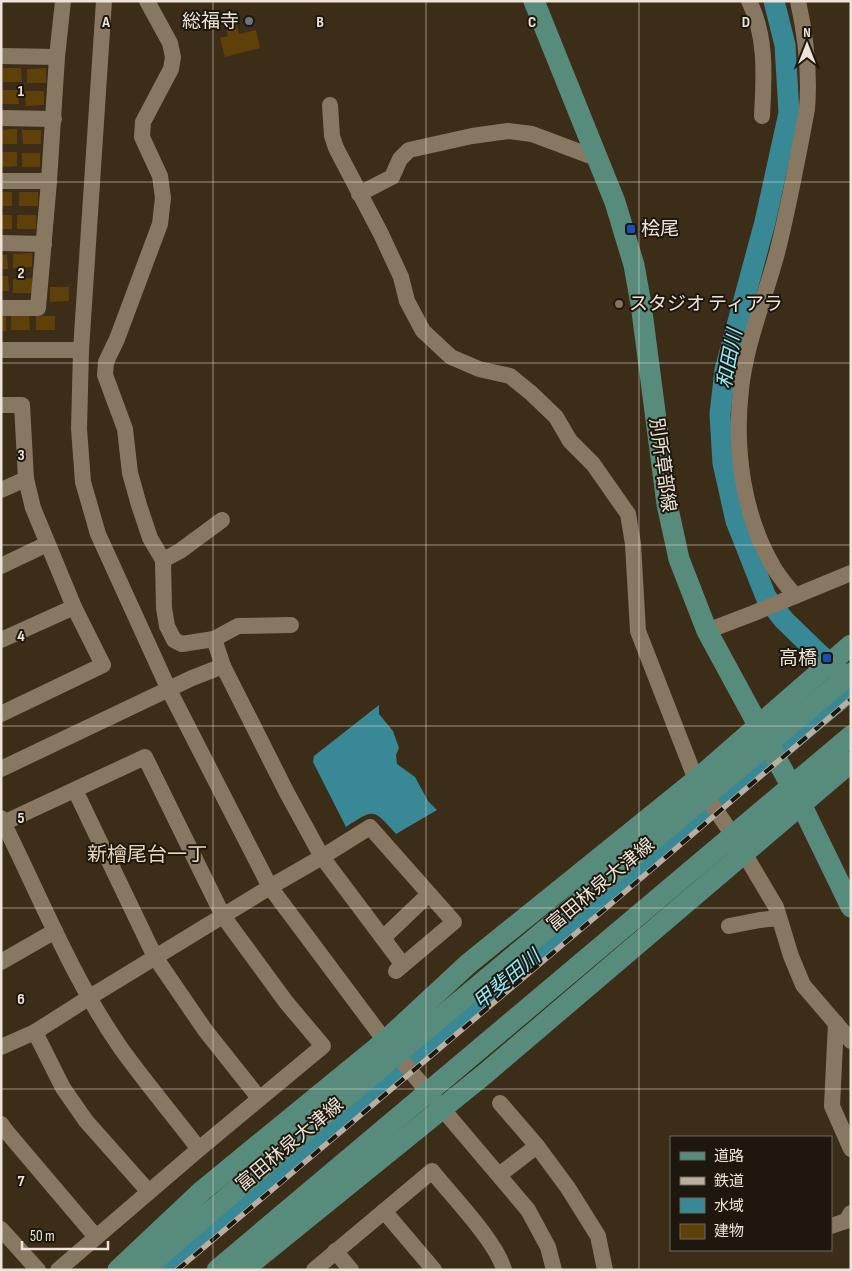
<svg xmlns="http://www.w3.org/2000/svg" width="852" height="1271" viewBox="0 0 852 1271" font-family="'Sofia Sans Condensed','Noto Sans JP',sans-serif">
<rect width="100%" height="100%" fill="#3c2d18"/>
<path fill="#388895" d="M 379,705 L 379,714 L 393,731 L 399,748 L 396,755 L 397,764 L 415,777 L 428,801 L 437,810 L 396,834 C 373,809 375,808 346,827 L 313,762 L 314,756 Z"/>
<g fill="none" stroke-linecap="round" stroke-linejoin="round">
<g stroke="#388895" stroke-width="21">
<path d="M 774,1 L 785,45 L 789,113 L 765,222 L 725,370 L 720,414 L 723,463 L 736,521 L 766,597 L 784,620 L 817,652 L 843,675"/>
<path d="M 162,1270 L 851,690"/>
</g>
</g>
<g fill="#604009">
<path d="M 235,19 L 239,34 L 256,30 L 260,48 L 225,57 L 220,38 L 228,36 L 224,22 Z"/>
<path d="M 3,68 L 21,68 L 22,82 L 3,82 Z"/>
<path d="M 46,68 L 46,83 L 27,83 L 27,69 Z"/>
<path d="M 1,90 L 18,90 L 19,104 L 1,104 Z"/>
<path d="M 25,91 L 44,91 L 44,105 L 26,106 Z"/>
<path d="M 17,129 L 17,144 L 1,144 L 1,130 Z"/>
<path d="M 22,130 L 41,130 L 41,144 L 23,144 Z"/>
<path d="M 1,152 L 17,152 L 17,166 L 1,167 Z"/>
<rect x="22" y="153" width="18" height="14"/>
<rect x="1" y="192" width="11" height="14"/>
<rect x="19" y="192" width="19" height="14"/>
<rect x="1" y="215" width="11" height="14"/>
<rect x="17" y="215" width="19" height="14"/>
<path d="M 32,253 L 32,267 L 13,268 L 13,254 Z"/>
<path d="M 1,255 L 7,255 L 8,269 L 1,269 Z"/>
<path d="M 1,276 L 8,276 L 9,291 L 1,291 Z"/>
<path d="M 32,278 L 32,293 L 13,293 L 13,279 Z"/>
<path d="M 50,287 L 69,287 L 69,301 L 50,302 Z"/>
<path d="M 29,315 L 30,330 L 11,330 L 11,316 Z"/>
<path d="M 6,316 L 6,331 L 1,331 L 1,317 Z"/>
<rect x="36" y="316" width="19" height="14"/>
</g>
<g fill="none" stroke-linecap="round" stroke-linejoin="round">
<g stroke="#897861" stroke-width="16">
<path d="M 104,1 L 81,350 L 79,429 L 83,482 L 98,534 L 169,690 L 270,887 L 385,1041 L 528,1210 L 548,1247 L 554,1270"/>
<path d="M 749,1 C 767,37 764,77 762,116"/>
<path d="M 1,56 L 57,57"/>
<path d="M 330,105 L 332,136 L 336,148 L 381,234 L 401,277 L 407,301 L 423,331 L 451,357 L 479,369 L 510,376 L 531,393 L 556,417 L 570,441 L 593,464 L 628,514 L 633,544 L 638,631 L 696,780 L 701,788"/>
<path d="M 1,118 L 54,119"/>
<path d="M 1,181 L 49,181"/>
<path d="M 359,194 L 392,177 L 400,159 L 409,150 L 472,136 L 508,131 L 532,134 L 596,158"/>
<path d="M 1,243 L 44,244"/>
<path d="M 1,308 L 38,308 L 49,181 L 57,57 L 63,1"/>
<path d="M 1,350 L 81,350"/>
<path d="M 1,405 L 22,405 L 26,479 L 33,508 L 74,607 L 103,665 L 1,714"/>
<path d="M 1,490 L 26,479"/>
<path d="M 163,560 L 180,551 L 222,520"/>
<path d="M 1,566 L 47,544"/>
<path d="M 795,596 C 788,587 780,578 774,568 C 743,516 734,449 741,389 C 746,343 765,298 777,253 C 789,206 798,157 807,109 C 810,72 806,37 798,1"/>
<path d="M 707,631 L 754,613 L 851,573"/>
<path d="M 214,639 L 238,626 L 291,625"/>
<path d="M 1,640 L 74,607"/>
<path d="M 1,769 L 192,678 L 223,666"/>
<path d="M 75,790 L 155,957 L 205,1030 L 259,1098"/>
<path d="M 711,803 L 728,828"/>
<path d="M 1,818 C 39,894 71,976 120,1047 C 145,1082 173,1115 199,1149"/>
<path d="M 1,824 L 145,757 L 223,916 L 286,1002 L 323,1046 L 199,1149 L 58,1270"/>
<path d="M 738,843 L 776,907 L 791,956 L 803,985 L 851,1041"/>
<path d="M 729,926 L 760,920 L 779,918"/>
<path d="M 383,938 L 429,894"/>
<path d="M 1,962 L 55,931"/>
<path d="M 396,971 L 403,965 L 454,922 L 370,827 L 322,857 L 403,965"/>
<path d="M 836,1023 L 832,1106 L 851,1149"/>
<path d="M 35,1032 L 63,1088 L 86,1121 L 149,1192"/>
<path d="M 1,1047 L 35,1032 L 90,997 L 270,887 L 322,857 L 287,793 L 223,666 L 214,639 L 182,644 L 174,640 L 167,626 L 164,608 L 163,560 L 150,538 L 139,505 L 130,473 L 125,429 L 105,375 L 106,362 L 117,339 L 160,224 L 163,198 L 160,176 L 142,137 L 143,122 L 171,69 L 173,57 L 170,43 L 147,1"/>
<path d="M 500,1103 L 537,1146 L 568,1188 L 598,1236 L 605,1270"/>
<path d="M 1,1124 L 6,1131 L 96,1237"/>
<path d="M 499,1175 L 537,1146"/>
<path d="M 384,1211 L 434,1270"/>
<path d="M 831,1226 L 846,1221 L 851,1213"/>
<path d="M 1,1229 L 38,1270"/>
<path d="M 335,1251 L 351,1270"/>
<path d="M 314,1270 L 432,1171 C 451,1195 497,1242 504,1270"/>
</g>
<g stroke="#578b7c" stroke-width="21">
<path d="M 534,1 L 615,202 L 634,265 L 641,304 L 667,504 L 679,559 L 707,631 L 801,804 L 851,907"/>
<path d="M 118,1270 L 203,1190 L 385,1041 L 468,964 L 696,780 L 851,645"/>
<path d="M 143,1270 C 376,1067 616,874 851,673"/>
<path d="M 217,1270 L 851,736"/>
<path d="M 243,1270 L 486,1073 L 851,762"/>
</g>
<g stroke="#baaea0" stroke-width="5.5">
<path id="rail" d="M 177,1270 L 619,897 L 851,699"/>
</g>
<use href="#rail" stroke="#1d170e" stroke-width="4" stroke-dasharray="11" stroke-linecap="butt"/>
</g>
<path fill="none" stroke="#ede3d7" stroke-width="1" stroke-opacity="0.55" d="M 213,1 L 213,1270M 426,1 L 426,1270M 639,1 L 639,1270M 1,182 L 851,182M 1,363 L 851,363M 1,545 L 851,545M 1,726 L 851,726M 1,908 L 851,908M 1,1089 L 851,1089"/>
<circle fill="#6b7280" stroke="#1d170e" stroke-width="2" cx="249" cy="21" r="5"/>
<g fill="#1a4fb4" stroke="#1d170e" stroke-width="2">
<rect x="626" y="224" width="10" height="10" rx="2.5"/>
<rect x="822" y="653" width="10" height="10" rx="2.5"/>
</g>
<circle fill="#8d6e63" stroke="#1d170e" stroke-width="2" cx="619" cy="304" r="5"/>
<g text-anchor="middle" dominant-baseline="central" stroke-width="4" stroke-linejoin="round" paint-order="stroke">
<g font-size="19" fill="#ede3d7" stroke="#1d170e" text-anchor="end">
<text x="239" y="21">総福寺</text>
<text x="641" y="229" text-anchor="start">桧尾</text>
<text x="629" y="304" text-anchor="start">スタジオ ティアラ</text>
<text x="817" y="658">高橋</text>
</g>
<g font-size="19" fill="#ede3d7" stroke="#1d170e">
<text transform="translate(662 465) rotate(82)">別所草部線</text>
<text transform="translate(601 885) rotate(-40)">富田林泉大津線</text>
<text transform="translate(290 1145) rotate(-40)">富田林泉大津線</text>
</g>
<g font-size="20" font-style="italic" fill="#93ebfb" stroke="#1d170e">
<text transform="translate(730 359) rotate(-79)">和田川</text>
<text transform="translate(507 980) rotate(-40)">甲斐田川</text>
</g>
<g font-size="20" fill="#e8d6bd" stroke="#1d170e">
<text x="147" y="855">新檜尾台一丁</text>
</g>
</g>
<g font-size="16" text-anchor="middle" font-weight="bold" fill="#ede3d7" stroke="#1d170e" stroke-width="4" stroke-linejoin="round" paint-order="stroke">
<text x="106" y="27">A</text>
<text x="320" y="27">B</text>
<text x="532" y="27">C</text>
<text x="746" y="27">D</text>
<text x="21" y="96">1</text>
<text x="21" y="278">2</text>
<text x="21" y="460">3</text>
<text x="21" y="641">4</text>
<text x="21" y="823">5</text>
<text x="21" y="1004">6</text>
<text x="21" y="1186">7</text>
</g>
<rect width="852" height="1271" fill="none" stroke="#ede3d7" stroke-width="5"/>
<rect x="670" y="1136" width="162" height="115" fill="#1d170e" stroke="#70695e"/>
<rect x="680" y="1152" width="25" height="8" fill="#578b7c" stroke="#70695e"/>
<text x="714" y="1161" font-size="15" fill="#ede3d7">道路</text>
<rect x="680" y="1177" width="25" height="8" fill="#baaea0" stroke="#70695e"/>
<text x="714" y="1186" font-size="15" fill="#ede3d7">鉄道</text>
<rect x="680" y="1198" width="25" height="15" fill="#388895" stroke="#70695e"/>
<text x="714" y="1211" font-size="15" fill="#ede3d7">水域</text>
<rect x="680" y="1224" width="25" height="15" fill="#604009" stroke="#70695e"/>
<text x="714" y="1236" font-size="15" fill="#ede3d7">建物</text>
<g transform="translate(807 45)" stroke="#1d170e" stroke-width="4" paint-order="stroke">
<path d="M0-4L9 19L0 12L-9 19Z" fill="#ede3d7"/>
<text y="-8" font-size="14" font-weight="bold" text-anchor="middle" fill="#ede3d7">N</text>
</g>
<path d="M22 1241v8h86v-8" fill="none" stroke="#ede3d7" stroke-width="2.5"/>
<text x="30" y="1241" font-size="15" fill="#ede3d7" stroke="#1d170e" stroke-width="4" paint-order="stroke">50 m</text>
</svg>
